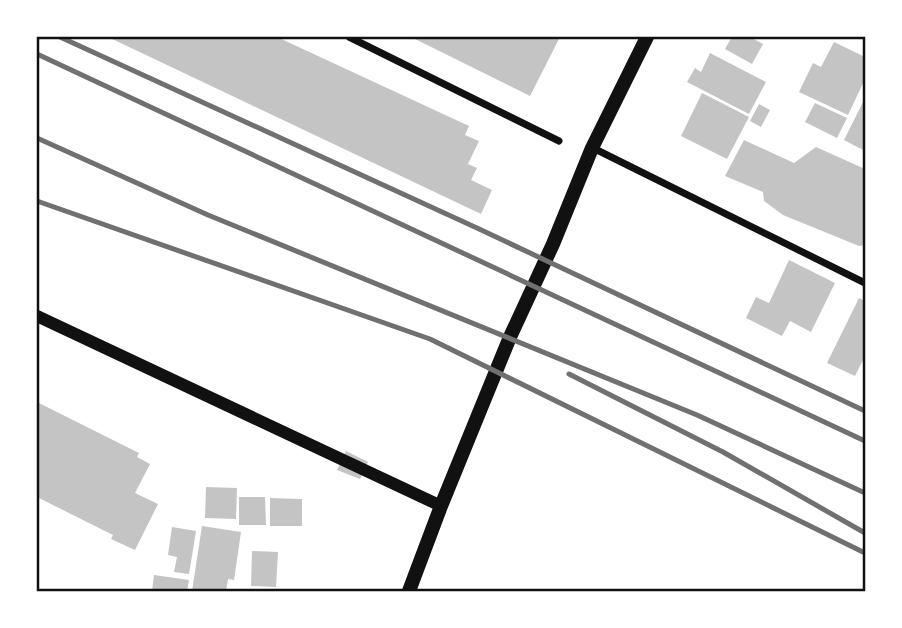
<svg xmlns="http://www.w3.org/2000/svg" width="902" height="628" viewBox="0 0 902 628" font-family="Lato,sans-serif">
<rect width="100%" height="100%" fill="#fff"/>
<g fill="#c4c4c4">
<path d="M 108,37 L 277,37 L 469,126 L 465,135 L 479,141 L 468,164 L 477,168 L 471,180 L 492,190 L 481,214 Z"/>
<path d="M 411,37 L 560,37 L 530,96 Z"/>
<path d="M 732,37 L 750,37 L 763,44 L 752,64 L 725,49 Z"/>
<path d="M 834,42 L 865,57 L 865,79 L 848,115 L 799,92 L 813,63 L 821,67 Z"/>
<path d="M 710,53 L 766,82 L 749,114 L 687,82 L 695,68 L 701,72 Z"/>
<path d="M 702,93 L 749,117 L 727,159 L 681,136 Z"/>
<path d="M 865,98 L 865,151 L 844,140 Z"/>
<path d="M 815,103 L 847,118 L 837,138 L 805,122 Z"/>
<path d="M 759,104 L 770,110 L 761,127 L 750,121 Z"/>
<path d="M 744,140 L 794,163 L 816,147 L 865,169 L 865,245 L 859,246 L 783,215 L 764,201 L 763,192 L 725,176 Z"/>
<path d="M 789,260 L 835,283 L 811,332 L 790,321 L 782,336 L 746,318 L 756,297 L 769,303 Z"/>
<path d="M 859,298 L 865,301 L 865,356 L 855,376 L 827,363 Z"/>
<path d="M 37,402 L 139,453 L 137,457 L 150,464 L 135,493 L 158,504 L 135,550 L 111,539 L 113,535 L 37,497 Z"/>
<path d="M 346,451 L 368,462 L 360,479 L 337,470 Z"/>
<path d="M 206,487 L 237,488 L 236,519 L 205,518 Z"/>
<path d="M 239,497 L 265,497 L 266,525 L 239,525 Z"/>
<path d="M 270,498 L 302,499 L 302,526 L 270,526 Z"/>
<path d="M 202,526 L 241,532 L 234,580 L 228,579 L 226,591 L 192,591 Z"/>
<path d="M 172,527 L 196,531 L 189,574 L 174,572 L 177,557 L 168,555 Z"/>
<path d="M 252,551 L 278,552 L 276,587 L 251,586 Z"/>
<path d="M 154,575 L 189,580 L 187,591 L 152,591 Z"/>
</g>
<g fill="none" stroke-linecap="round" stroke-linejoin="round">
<g stroke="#111" stroke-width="7">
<path d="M 349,37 L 559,141"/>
<path d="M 593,148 L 865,283"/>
</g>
<path stroke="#111" stroke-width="12" d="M 37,316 L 441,506"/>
<path stroke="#111" stroke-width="14" d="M 409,591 L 441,506 L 510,337 L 553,244 L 592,148 L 647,37"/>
<g stroke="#707070" stroke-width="5">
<path d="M 60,37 L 477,228 L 865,411"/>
<path d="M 37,54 L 865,441"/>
<path d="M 37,138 L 208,215 L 697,415 L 865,493"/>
<path d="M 37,201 L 430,339 L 865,553"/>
<path d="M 569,374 L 723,452 L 865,533"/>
</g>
</g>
<rect width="902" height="628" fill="none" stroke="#ffffff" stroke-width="77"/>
<rect x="38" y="38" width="826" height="552" fill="none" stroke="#111" stroke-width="2.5"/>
</svg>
